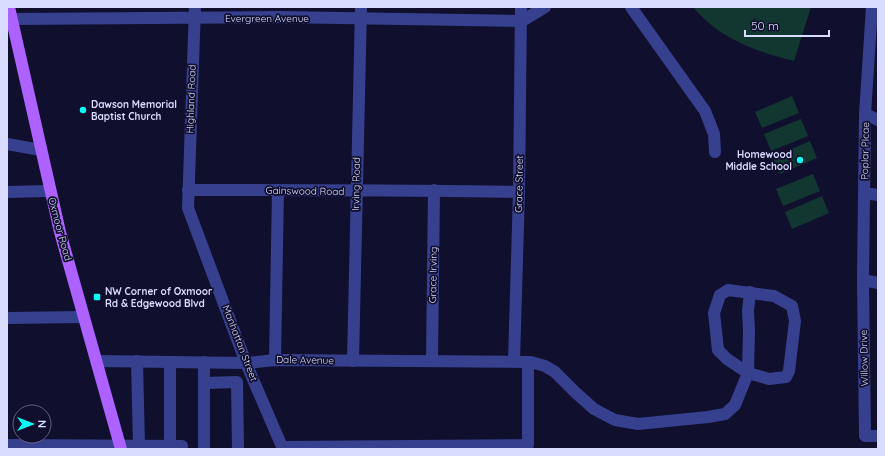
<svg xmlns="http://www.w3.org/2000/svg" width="885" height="456" viewBox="0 0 885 456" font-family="Quicksand,sans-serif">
<rect width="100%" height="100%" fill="#100f2d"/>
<g fill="#113730">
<path d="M 693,7 L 811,7 L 794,61 C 757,52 718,38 693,7 Z"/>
<path d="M 792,96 L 799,113 L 762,128 L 755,112 Z"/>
<path d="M 801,119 L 808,136 L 771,151 L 764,134 Z"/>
<path d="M 810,141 L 817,158 L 780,174 L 773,157 Z"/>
<path d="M 813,174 L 820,191 L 783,206 L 776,189 Z"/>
<path d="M 822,196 L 829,213 L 792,229 L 785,212 Z"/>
</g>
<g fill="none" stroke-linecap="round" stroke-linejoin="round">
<g stroke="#36408f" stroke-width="12">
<path d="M 195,7 L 188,208 L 246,363 L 283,449"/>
<path d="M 631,7 L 705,111 L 714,134 L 715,152"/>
<path d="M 872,7 L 865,114 L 863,280 L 865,436 L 878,436"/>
<path d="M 11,19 L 279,17 L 522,21"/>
<path d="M 522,21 L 545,7"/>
<path d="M 865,114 L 878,120"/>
<path d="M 7,144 L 41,150"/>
<path d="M 188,190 C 298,190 408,190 519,192"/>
<path d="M 7,192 L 50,191"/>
<path d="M 864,193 L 878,195"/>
<path d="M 863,280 L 878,283"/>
<path d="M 728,290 L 774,296 L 792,306 L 795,321 L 789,371 L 786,377 L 769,379 L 748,373 L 727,359 L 718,350 L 714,313 L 720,295 Z"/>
<path d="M 7,318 L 83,317"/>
<path d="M 275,360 L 278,190"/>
<path d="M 96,361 L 246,363 L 275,360 L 531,362 L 545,366 L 555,372 L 575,392 L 594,409 L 615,420 L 638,424 L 708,417 L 725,414 L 735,405 L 748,373 L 749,330 L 748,311 L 750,292"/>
<path d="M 137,361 L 139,446"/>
<path d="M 353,361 L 361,7"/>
<path d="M 432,361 L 434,190"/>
<path d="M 514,361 L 519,192 L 521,7"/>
<path d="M 170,362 L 170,449"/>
<path d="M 204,383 L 237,382 L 238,449"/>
<path d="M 7,445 L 182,446"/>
<path d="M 282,447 L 528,445 L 528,362"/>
<path d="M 204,449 L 204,362"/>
</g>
<path stroke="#ad61ff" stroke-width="12" d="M 9,7 L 60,232 L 121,449"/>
</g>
<g fill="#06fff3" stroke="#100f2d" stroke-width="1.5">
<circle cx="83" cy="110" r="4"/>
<circle cx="800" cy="160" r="4"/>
<rect x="93" y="293" width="8" height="8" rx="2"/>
</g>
<g text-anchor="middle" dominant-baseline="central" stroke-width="3.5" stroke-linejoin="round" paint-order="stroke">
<g font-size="10" fill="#dadcff" stroke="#100f2d">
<text x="267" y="18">Evergreen Avenue</text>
<text transform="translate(191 99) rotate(-88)">Highland Road</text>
<text transform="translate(865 151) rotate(-89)">Poplar Plcae</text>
<text transform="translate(356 184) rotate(-89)">Irving Road</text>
<text transform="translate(519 184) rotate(-89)">Grace Street</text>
<text transform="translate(305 191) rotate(1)">Gainswood Road</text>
<text transform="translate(60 229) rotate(75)">Oxmoor Road</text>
<text transform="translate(433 275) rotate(-89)">Grace Irving</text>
<text transform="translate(240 343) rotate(69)">Manhattan Street</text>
<text transform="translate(864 358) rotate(-91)">Willow Drive</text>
<text transform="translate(305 360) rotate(1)">Dale Avenue</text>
</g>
<g font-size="10" font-weight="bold" fill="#dadcff" stroke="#100f2d" text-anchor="start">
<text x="91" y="104">Dawson Memorial<tspan x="91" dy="12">Baptist Church</tspan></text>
<text x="792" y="154" text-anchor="end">Homewood<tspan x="792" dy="12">Middle School</tspan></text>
<text x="105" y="291">NW Corner of Oxmoor<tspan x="105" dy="12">Rd &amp; Edgewood Blvd</tspan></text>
</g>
</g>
<rect width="885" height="456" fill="none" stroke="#dadcff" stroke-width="16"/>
<g transform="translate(32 424) rotate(90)"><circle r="19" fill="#100f2d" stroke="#616181"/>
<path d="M0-3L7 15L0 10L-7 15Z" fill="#06fff3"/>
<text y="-6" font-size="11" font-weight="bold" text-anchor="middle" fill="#dadcff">N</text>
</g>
<path d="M745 30v6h84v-6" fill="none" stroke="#dadcff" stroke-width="2"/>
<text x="751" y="30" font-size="12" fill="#dadcff" stroke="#100f2d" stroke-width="3" paint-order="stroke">50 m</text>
</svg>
